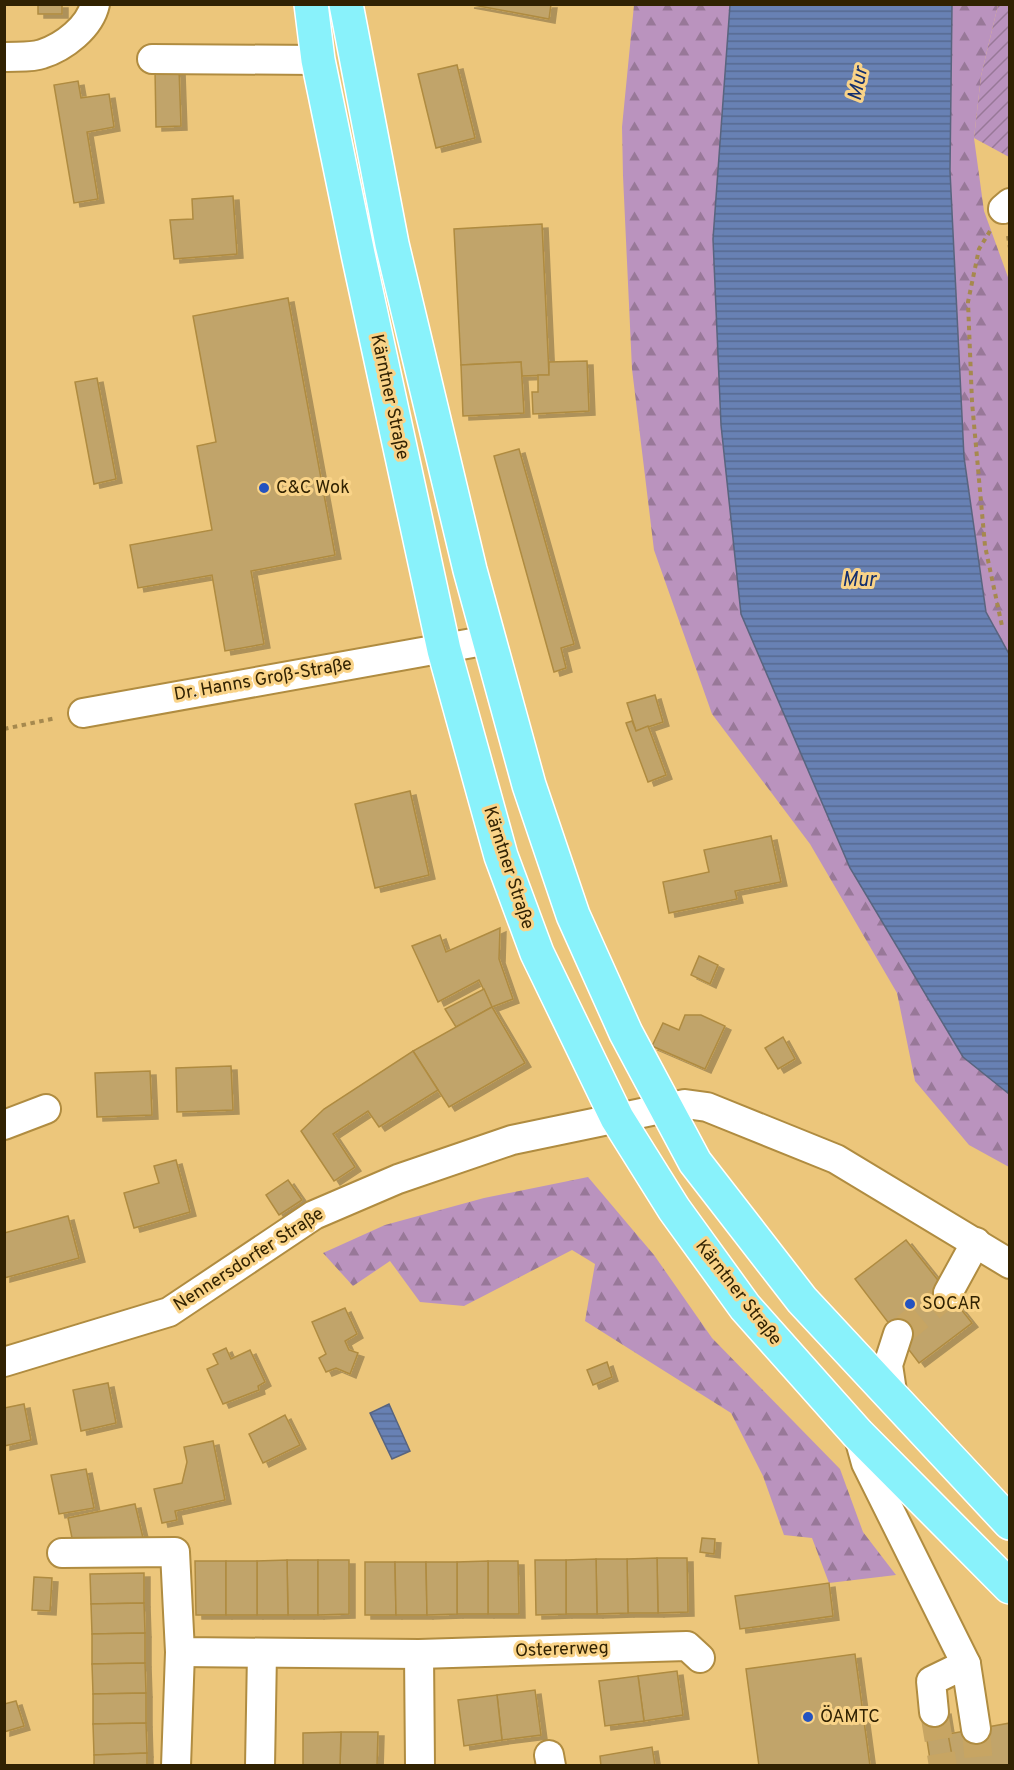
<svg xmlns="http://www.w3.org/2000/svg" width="1014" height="1770" viewBox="0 0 1014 1770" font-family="Overpass,sans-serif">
<defs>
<pattern id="forest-firs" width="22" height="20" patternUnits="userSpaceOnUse" patternTransform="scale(1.5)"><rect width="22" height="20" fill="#ba93be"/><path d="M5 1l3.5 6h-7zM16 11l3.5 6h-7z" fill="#987898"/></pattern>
<pattern id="garden-furrows" width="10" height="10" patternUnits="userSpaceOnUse" patternTransform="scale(1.5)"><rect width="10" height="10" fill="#ba93be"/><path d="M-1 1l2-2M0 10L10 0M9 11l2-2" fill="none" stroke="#987898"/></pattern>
<pattern id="water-rules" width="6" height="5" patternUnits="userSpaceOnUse" patternTransform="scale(1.5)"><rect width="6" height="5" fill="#6881b4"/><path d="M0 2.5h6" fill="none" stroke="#566990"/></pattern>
<filter id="shadow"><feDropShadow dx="6" dy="4" stdDeviation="0" flood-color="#0004"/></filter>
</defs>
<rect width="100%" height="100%" fill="#ecc67b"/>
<g fill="url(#forest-firs)">
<path d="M 634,5 L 730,5 L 713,239 L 721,425 L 741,614 L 850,868 L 963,1057 L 1009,1094 L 1009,1167 L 969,1145 L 915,1081 L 897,993 L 810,844 L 712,714 L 654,550 L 632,369 L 623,176 L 622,127 Z"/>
<path d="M 952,5 L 998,5 L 981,76 L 974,138 L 984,211 L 1009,280 L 1009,654 L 986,612 L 964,457 L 950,171 Z"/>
<path d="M 588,1177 L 654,1255 L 712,1338 L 840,1469 L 863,1532 L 896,1575 L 829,1583 L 812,1538 L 784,1535 L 763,1476 L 731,1413 L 585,1321 L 595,1264 L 572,1250 L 464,1306 L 420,1302 L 390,1261 L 353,1286 L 323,1253 L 385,1225 L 484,1198 Z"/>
</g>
<path fill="url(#garden-furrows)" d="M 998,5 L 1009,5 L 1009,157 L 974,138 L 981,76 Z"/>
<g fill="url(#water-rules)" stroke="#58647f" stroke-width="1.5">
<path d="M 730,5 L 952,5 L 950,171 L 964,457 L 986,612 L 1009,654 L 1009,1094 L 963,1057 L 850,868 L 741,614 L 721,425 L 713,239 Z"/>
<path d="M 389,1404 L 410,1451 L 392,1459 L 370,1413 Z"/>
</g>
<g fill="#c1a46a" stroke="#af8b40" stroke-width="1.5" filter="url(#shadow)">
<rect x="38" y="4" width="24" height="10"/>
<path d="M 468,4 L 551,4 L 549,19 Z"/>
<path d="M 457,65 L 475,138 L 436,148 L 418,74 Z"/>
<path d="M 179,69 L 181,126 L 156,127 L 155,70 Z"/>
<path d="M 78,81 L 81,98 L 109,94 L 114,127 L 87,132 L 98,199 L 74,203 L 54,85 Z"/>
<path d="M 233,196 L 237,254 L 174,259 L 170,220 L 193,219 L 192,199 Z"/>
<path d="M 542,224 L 549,375 L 522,376 L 521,362 L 461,365 L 454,229 Z"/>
<path d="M 288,298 L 335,555 L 251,571 L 264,644 L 225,651 L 212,575 L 138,588 L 130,545 L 212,530 L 197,446 L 216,442 L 193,316 Z"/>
<path d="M 587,361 L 589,411 L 533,414 L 532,392 L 538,392 L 538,375 L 549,375 L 549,362 Z"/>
<path d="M 521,362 L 524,413 L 463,416 L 461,365 Z"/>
<path d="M 97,378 L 116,479 L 94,484 L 75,382 Z"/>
<path d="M 519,449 L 574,644 L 561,648 L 566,668 L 554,672 L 494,456 Z"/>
<path d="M 655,695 L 663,722 L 636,731 L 627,703 Z"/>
<path d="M 632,721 L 636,731 L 648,726 L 666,775 L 648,782 L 626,723 Z"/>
<path d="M 410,791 L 429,875 L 375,888 L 355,804 Z"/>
<path d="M 771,836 L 781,882 L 735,891 L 737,899 L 669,913 L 663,882 L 709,872 L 704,850 Z"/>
<path d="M 500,928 L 499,959 L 513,999 L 492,1007 L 479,980 L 438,1002 L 412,946 L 440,935 L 446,952 Z"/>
<path d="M 699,956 L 718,965 L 710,984 L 691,975 Z"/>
<path d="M 484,989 L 492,1007 L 456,1027 L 445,1009 Z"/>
<path d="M 492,1007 L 525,1063 L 449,1107 L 413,1051 Z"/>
<path d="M 685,1015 L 701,1015 L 725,1026 L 705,1069 L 652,1046 L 663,1023 L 679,1030 Z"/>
<path d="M 783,1037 L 795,1059 L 778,1069 L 765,1048 Z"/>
<path d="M 413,1051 L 438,1090 L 379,1127 L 368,1111 L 333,1134 L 355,1167 L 334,1181 L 301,1131 L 324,1109 Z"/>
<path d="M 231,1066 L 233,1110 L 177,1112 L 176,1068 Z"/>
<path d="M 150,1071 L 152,1115 L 97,1117 L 95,1073 Z"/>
<path d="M 176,1160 L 190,1212 L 134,1228 L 124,1193 L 159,1183 L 154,1166 Z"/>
<path d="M 288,1180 L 302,1200 L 279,1215 L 266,1195 Z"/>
<path d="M 68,1216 L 79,1258 L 4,1278 L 4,1233 Z"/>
<path d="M 906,1240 L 972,1323 L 919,1363 L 855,1279 Z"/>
<path d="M 345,1308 L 357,1334 L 345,1341 L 349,1350 L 358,1353 L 350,1374 L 336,1368 L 326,1372 L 319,1358 L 326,1354 L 312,1322 Z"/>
<path d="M 226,1348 L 231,1359 L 250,1350 L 265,1382 L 258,1386 L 259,1390 L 223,1404 L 207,1369 L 218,1364 L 213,1354 Z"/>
<path d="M 607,1362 L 612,1377 L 593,1385 L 587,1370 Z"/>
<path d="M 108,1383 L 116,1423 L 81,1431 L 73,1390 Z"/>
<path d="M 24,1404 L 31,1440 L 4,1446 L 4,1408 Z"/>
<path d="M 285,1415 L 300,1445 L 263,1463 L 249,1434 Z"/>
<path d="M 213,1441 L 225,1500 L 175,1511 L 177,1520 L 162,1523 L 154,1489 L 182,1483 L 187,1462 L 184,1447 Z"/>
<path d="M 86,1469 L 94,1508 L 59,1514 L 51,1475 Z"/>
<path d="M 135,1504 L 143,1538 L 72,1538 L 68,1518 Z"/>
<path d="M 702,1538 L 715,1539 L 714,1554 L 700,1552 Z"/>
<path d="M 657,1558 L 687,1558 L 688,1612 L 658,1613 Z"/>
<path d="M 657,1558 L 658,1613 L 628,1613 L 627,1559 Z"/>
<path d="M 596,1559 L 627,1559 L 628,1613 L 597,1614 Z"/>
<path d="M 596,1559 L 597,1614 L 566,1614 L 566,1560 Z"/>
<path d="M 287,1560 L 318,1560 L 318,1615 L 288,1615 Z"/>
<path d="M 287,1560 L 288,1615 L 257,1615 L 257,1561 Z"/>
<path d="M 318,1560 L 349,1560 L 349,1614 L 318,1615 Z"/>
<path d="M 535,1560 L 566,1560 L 566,1614 L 536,1615 Z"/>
<path d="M 195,1561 L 226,1561 L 226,1615 L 196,1615 Z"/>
<rect x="226" y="1561" width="31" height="54"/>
<path d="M 488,1561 L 518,1561 L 519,1614 L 488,1614 Z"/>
<path d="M 488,1561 L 488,1614 L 457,1614 L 457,1562 Z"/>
<path d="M 365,1562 L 395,1562 L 396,1615 L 365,1615 Z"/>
<path d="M 395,1562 L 426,1562 L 427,1615 L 396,1615 Z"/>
<path d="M 426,1562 L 457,1562 L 457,1614 L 427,1615 Z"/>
<path d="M 144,1573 L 144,1603 L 91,1604 L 90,1574 Z"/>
<path d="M 34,1577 L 52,1578 L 50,1611 L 32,1610 Z"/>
<path d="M 829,1583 L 833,1616 L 740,1629 L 735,1596 Z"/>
<path d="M 144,1603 L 145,1633 L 92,1634 L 91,1604 Z"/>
<path d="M 145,1633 L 145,1663 L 92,1664 L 92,1634 Z"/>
<path d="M 855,1654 L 870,1766 L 759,1766 L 746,1669 Z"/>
<path d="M 145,1663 L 146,1693 L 93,1694 L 92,1664 Z"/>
<path d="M 677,1671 L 683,1715 L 644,1721 L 638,1676 Z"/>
<path d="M 638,1676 L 644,1721 L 605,1726 L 599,1681 Z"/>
<path d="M 535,1690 L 541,1735 L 502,1740 L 497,1695 Z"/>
<path d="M 146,1693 L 146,1723 L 93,1724 L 93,1694 Z"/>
<path d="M 497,1695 L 502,1740 L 464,1746 L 458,1700 Z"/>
<path d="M 16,1701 L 24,1726 L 4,1732 L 4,1704 Z"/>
<path d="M 945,1710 L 954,1766 L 931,1766 L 923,1714 Z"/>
<path d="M 146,1723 L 147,1753 L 94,1755 L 93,1724 Z"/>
<path d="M 1010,1723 L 1010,1766 L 954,1766 L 948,1734 Z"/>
<path d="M 341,1732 L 378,1732 L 377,1766 L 340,1766 Z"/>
<path d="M 341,1732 L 340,1766 L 303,1766 L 303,1733 Z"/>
<path d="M 652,1747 L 655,1766 L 601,1766 L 600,1756 Z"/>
<path d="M 147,1753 L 147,1766 L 94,1766 L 94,1755 Z"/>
</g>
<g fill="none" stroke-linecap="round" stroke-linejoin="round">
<g stroke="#c7a563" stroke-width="28" stroke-dasharray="28 14" stroke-linecap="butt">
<path d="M 898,1334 L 948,1293"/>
<path d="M 934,1712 L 943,1766"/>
<path d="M 976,1729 L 979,1766"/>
</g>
<g stroke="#b08c40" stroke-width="32">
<g id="minor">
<path d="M 4,57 C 16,56 31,58 42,54 C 64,47 90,27 95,4"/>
<path d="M 152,59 L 318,60"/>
<path d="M 1003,209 L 1010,203"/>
<path d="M 83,713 L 489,640"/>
<path d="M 4,1125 L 46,1109"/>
<path d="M 948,1293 L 976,1242"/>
<path d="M 4,1362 L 169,1312 L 314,1215 L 398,1179 L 512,1140 L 685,1104 L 707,1107 L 836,1159 L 1010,1264"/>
<path d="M 893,1398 L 888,1365 L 898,1334"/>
<path d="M 858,1434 L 866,1463 L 966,1664 L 976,1729"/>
<path d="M 62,1553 L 175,1552 L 180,1652 L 419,1654 L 687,1646 L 700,1658"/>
<path d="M 419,1654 L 420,1766"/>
<path d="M 934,1712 L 931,1681 L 966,1664"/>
<path d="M 549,1755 L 551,1766"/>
<path d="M 176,1766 L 180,1652"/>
<path d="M 260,1766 L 262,1653"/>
</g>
</g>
<g stroke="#fff" stroke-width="36">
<g id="major">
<path d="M 311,4 L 318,60 L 358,254 L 444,650 L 501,856 L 537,953 L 617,1118 L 674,1209 L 745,1307 L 858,1434 L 1010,1587"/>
<path d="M 346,4 L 392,244 L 470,570 L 529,785 L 573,915 L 626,1033 L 695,1162 L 802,1300 L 1010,1523"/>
</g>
</g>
<g stroke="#a6894e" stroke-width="4" stroke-dasharray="4.5 4.5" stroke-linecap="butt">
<path d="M 990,231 L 979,249 L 968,302 L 972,402 L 985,546 L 1002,626"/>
<path d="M 1008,236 L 1010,248"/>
<path d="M 4,729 L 56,718"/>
</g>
<use href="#minor" stroke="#fff" stroke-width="28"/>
<use href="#major" stroke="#89f2fb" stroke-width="33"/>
</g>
<g fill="#2453c0" stroke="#f9d388" stroke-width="2">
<circle cx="264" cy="488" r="6"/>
<circle cx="910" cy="1304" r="6"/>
<circle cx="808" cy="1717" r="6"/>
</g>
<g text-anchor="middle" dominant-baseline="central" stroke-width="6" stroke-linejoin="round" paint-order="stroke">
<g font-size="18" fill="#312202" stroke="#f9d388">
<text transform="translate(389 397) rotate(78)">Kärntner Straße</text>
<text transform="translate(263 680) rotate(-10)">Dr. Hanns Groß-Straße</text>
<text transform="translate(508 868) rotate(72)">Kärntner Straße</text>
<text transform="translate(249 1260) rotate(-33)">Nennersdorfer Straße</text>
<text transform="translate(738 1293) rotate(52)">Kärntner Straße</text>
<text transform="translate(562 1650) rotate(-2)">Ostererweg</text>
</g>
<g font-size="18" fill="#312202" stroke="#f9d388" text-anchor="start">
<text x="276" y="488">C&amp;C Wok</text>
<text x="922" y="1304">SOCAR</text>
<text x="820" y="1717">ÖAMTC</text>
</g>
<g font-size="20" font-style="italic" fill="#142f6d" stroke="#f9d388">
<text transform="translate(859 84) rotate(-78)">Mur</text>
<text x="859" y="581">Mur</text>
</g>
</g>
<rect width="1014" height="1770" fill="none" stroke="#312202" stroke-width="12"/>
</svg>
